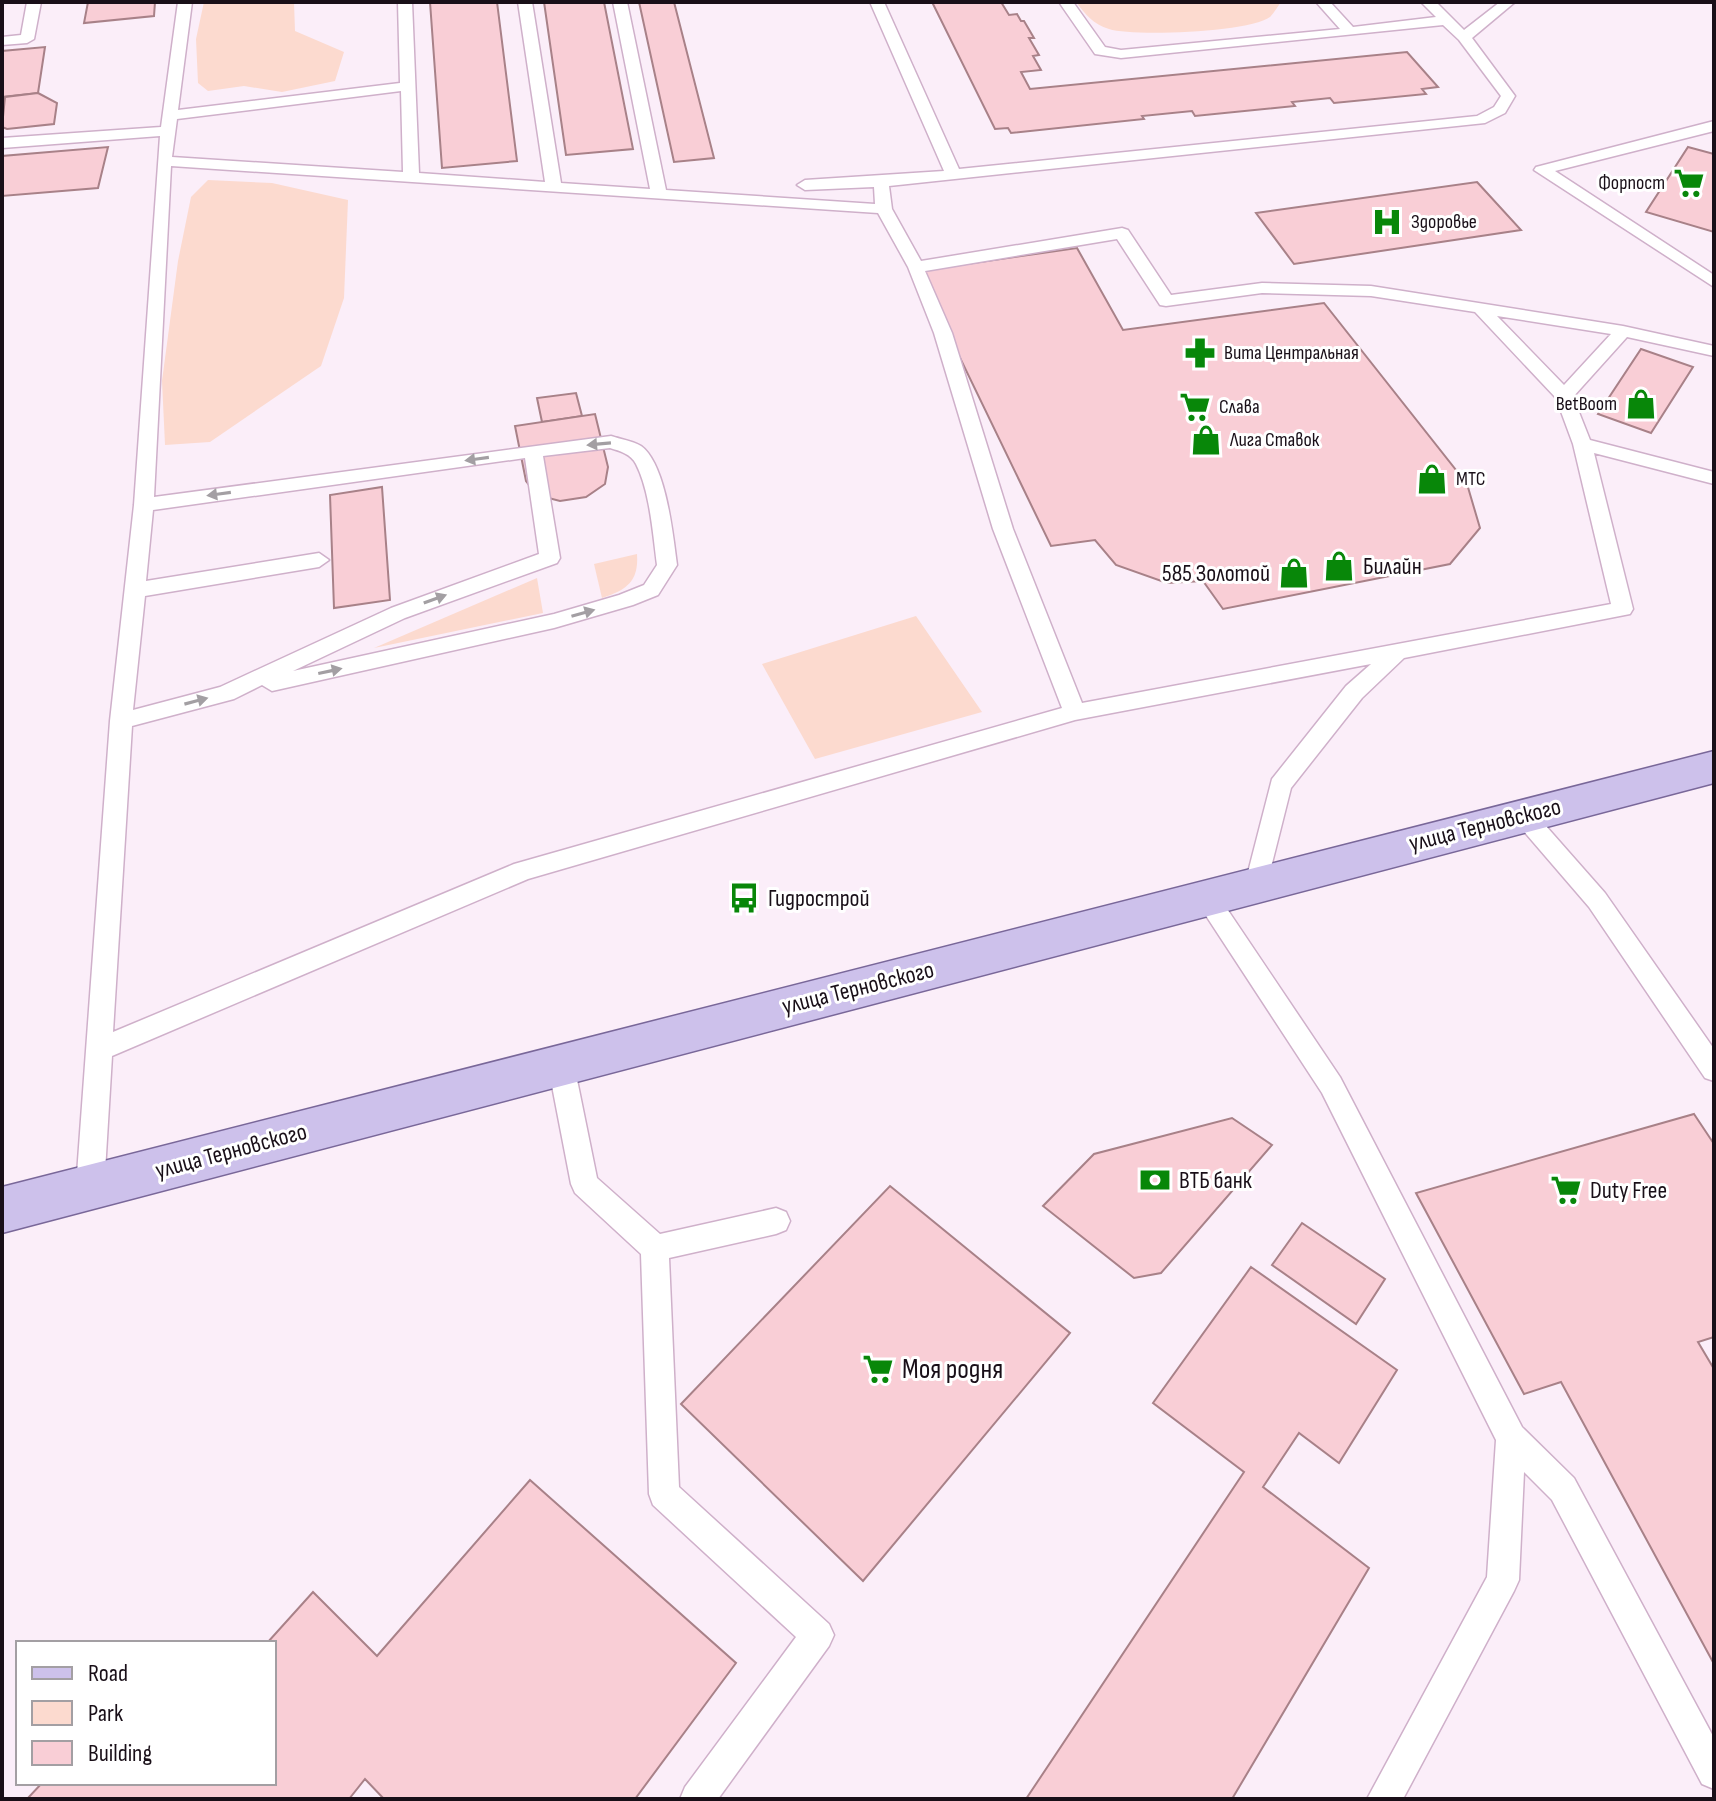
<svg xmlns="http://www.w3.org/2000/svg" width="1716" height="1801" viewBox="0 0 1716 1801" font-family="'Sofia Sans Condensed',sans-serif">
<rect width="100%" height="100%" fill="#fbeef9"/>
<g fill="#fcdacf">
<path d="M 204,2 L 294,2 L 295,31 L 344,52 L 335,81 L 282,92 L 244,86 L 208,91 L 198,83 L 196,39 Z"/>
<path d="M 1076,2 L 1281,2 C 1278,6 1274,13 1270,17 C 1251,32 1133,37 1109,29 C 1093,24 1086,15 1076,2 Z"/>
<path d="M 208,180 L 272,183 L 348,200 L 344,298 L 321,366 L 210,442 L 165,445 L 162,381 L 178,261 L 191,197 Z"/>
<path d="M 637,554 C 639,582 626,590 602,598 L 594,564 Z"/>
<path d="M 537,578 L 543,613 L 374,648 Z"/>
<path d="M 916,616 L 982,712 L 815,759 L 762,664 Z"/>
</g>
<g fill="#f9ced6" stroke="#a88188" stroke-width="2">
<path d="M 88,2 L 155,2 L 154,16 L 84,23 Z"/>
<path d="M 430,2 L 497,2 L 517,161 L 442,168 Z"/>
<path d="M 544,2 L 604,2 L 633,149 L 566,155 Z"/>
<path d="M 639,2 L 674,2 L 714,158 L 674,162 Z"/>
<path d="M 932,2 L 1001,2 L 1009,15 L 1017,14 L 1021,21 L 1024,21 L 1034,38 L 1029,38 L 1039,55 L 1033,56 L 1041,70 L 1021,72 L 1030,89 L 1407,52 L 1438,87 L 1422,89 L 1426,94 L 1334,103 L 1330,98 L 1292,102 L 1295,106 L 1195,116 L 1192,111 L 1142,116 L 1144,119 L 1011,133 L 1008,128 L 995,129 Z"/>
<path d="M 45,47 L 38,93 L 2,97 L 2,51 Z"/>
<path d="M 38,93 L 57,103 L 54,124 L 7,129 L 2,127 L 5,97 Z"/>
<path d="M 108,147 L 98,188 L 2,196 L 2,156 Z"/>
<path d="M 1688,147 L 1714,154 L 1714,232 L 1646,212 Z"/>
<path d="M 1477,182 L 1521,230 L 1294,264 L 1256,213 Z"/>
<path d="M 1077,248 L 1123,330 L 1324,303 L 1467,484 L 1480,528 L 1450,564 L 1223,609 L 1203,581 L 1167,583 L 1116,565 L 1095,540 L 1051,546 L 918,271 Z"/>
<path d="M 1641,349 L 1693,367 L 1651,433 L 1598,414 Z"/>
<path d="M 576,393 L 582,416 L 542,422 L 537,398 Z"/>
<path d="M 595,414 L 608,467 L 605,484 L 586,497 L 560,501 L 537,495 L 526,481 L 515,426 Z"/>
<path d="M 382,487 L 390,600 L 334,608 L 330,495 Z"/>
<path d="M 1694,1114 L 1714,1144 L 1714,1337 L 1698,1342 L 1714,1369 L 1714,1664 L 1561,1382 L 1524,1394 L 1416,1193 Z"/>
<path d="M 1232,1118 L 1272,1145 L 1161,1273 L 1134,1278 L 1043,1206 L 1094,1154 Z"/>
<path d="M 890,1186 L 1070,1333 L 863,1581 L 681,1404 Z"/>
<path d="M 1302,1223 L 1385,1279 L 1356,1324 L 1272,1265 Z"/>
<path d="M 1251,1267 L 1397,1370 L 1339,1463 L 1299,1433 L 1263,1487 L 1369,1568 L 1232,1799 L 1026,1799 L 1244,1472 L 1153,1403 Z"/>
<path d="M 530,1480 L 736,1663 L 635,1799 L 384,1799 L 365,1779 L 349,1799 L 27,1799 L 42,1783 L 274,1783 L 274,1643 L 267,1643 L 313,1592 L 377,1656 Z"/>
</g>
<g fill="none" stroke-linecap="round" stroke-linejoin="round">
<g stroke="#cfb0ca" stroke-width="3">
<g id="lane">
<path d="M 27,2 L 41,2 L 34,39 L 27,43 L 2,45 L 2,37 L 21,35 Z"/>
<path d="M 178,2 L 192,2 L 178,110 L 400,83 L 398,2 L 412,2 L 419,173 L 545,182 L 518,2 L 532,2 L 561,183 L 650,189 L 613,2 L 627,2 L 666,190 L 875,204 L 874,187 L 805,190 L 797,185 L 805,180 L 944,171 L 870,2 L 884,2 L 959,169 L 1477,116 L 1494,107 L 1501,96 L 1459,40 L 1443,25 L 1121,58 L 1095,54 L 1059,2 L 1073,2 L 1105,47 L 1121,50 L 1340,29 L 1316,2 L 1330,2 L 1353,27 L 1436,17 L 1421,2 L 1436,2 L 1464,30 L 1500,2 L 1515,2 L 1472,38 L 1515,96 L 1505,113 L 1485,123 L 889,186 L 892,209 L 921,261 L 1122,228 L 1128,230 L 1171,295 L 1262,283 L 1371,286 L 1623,326 L 1714,346 L 1714,356 L 1627,337 L 1573,397 L 1590,440 L 1714,472 L 1714,484 L 1594,453 L 1633,609 L 1630,614 L 1404,658 L 1362,698 L 1291,788 L 1265,891 L 1257,894 L 1249,891 L 1245,884 L 1272,779 L 1346,686 L 1371,664 L 1075,720 L 528,879 L 112,1056 L 104,1188 L 100,1197 L 90,1201 L 80,1197 L 76,1188 L 110,721 L 134,505 L 160,136 L 2,148 L 2,138 L 161,127 ZM 401,91 L 403,172 L 172,157 L 177,119 ZM 171,166 L 878,213 L 908,267 L 934,333 L 993,529 L 1062,708 L 514,864 L 113,1032 L 132,726 L 234,699 L 262,685 L 272,691 L 554,628 L 633,605 L 658,595 L 677,565 C 673,535 666,464 641,446 C 633,441 620,439 611,436 L 154,497 ZM 1117,239 L 1160,305 L 1166,306 L 1262,293 L 1371,296 L 1475,312 L 1556,398 L 1573,444 L 1611,604 L 1082,703 L 1013,529 L 952,333 L 925,271 ZM 1497,316 L 1611,334 L 1564,385 ZM 610,448 C 620,451 631,454 636,464 C 650,491 653,535 657,565 L 644,585 L 619,595 L 554,614 L 293,671 L 405,618 L 557,563 L 560,558 L 543,456 ZM 525,458 L 539,554 L 391,608 L 220,687 L 133,710 L 145,596 L 319,567 L 329,560 L 319,553 L 146,581 L 153,510 Z"/>
<path d="M 1714,121 L 1714,131 L 1555,171 L 1714,275 L 1714,287 L 1534,170 L 1536,167 Z"/>
<path d="M 1523,806 L 1531,809 L 1605,893 L 1714,1049 L 1714,1081 L 1705,1078 L 1589,907 L 1515,821 L 1511,815 L 1515,809 Z"/>
<path d="M 1207,888 L 1215,891 L 1340,1077 L 1522,1427 L 1574,1478 L 1714,1738 L 1714,1789 L 1702,1784 L 1552,1500 L 1524,1472 L 1519,1580 L 1514,1591 L 1403,1799 L 1367,1799 L 1487,1577 L 1496,1440 L 1322,1093 L 1199,905 L 1195,898 L 1199,891 Z"/>
<path d="M 561,1054 L 570,1057 L 574,1065 L 597,1178 L 660,1234 L 776,1208 L 786,1212 L 790,1221 L 786,1230 L 776,1234 L 669,1258 L 679,1487 L 829,1624 L 834,1635 L 829,1646 L 718,1799 L 680,1799 L 685,1787 L 796,1637 L 653,1505 L 649,1494 L 641,1254 L 575,1193 L 571,1184 L 548,1065 L 552,1057 Z"/>
</g>
</g>
<g stroke="#796799" stroke-width="3">
<path id="primary" d="M 1714,751 L 1714,783 L 2,1233 L 2,1187 Z"/>
</g>
<use href="#lane" fill="#fff" fill-rule="evenodd"/>
<use href="#primary" fill="#cdc1eb" fill-rule="evenodd"/>
</g>
<defs><path id="oneway-solid" d="M-6-.8H1V-3.2L6.5 0L1 3.2V.8H-6Z" transform="scale(2)"/></defs>
<g fill="#a39fa3">
<use href="#oneway-solid" transform="translate(599 444) rotate(175)"/>
<use href="#oneway-solid" transform="translate(477 459) rotate(172)"/>
<use href="#oneway-solid" transform="translate(219 494) rotate(172)"/>
<use href="#oneway-solid" transform="translate(435 599) rotate(-20)"/>
<use href="#oneway-solid" transform="translate(583 613) rotate(-16)"/>
<use href="#oneway-solid" transform="translate(330 671) rotate(-12)"/>
<use href="#oneway-solid" transform="translate(196 701) rotate(-15)"/>
</g>
<defs>
<g id="supermarket-bare" transform="scale(2.4)"><path d="M-6-5.5h2.5l.6 2H6L4.5 2H-2.5L-4.4-4H-6ZM-1.5 3.2a1.3 1.3 0 1 0 .1 0ZM3 3.2a1.3 1.3 0 1 0 .1 0Z" fill="#088709" stroke="#fff" stroke-width="2.5" paint-order="stroke"/></g>
<g id="hospital-bare" transform="scale(2.4)"><path d="M-5-5h3v3.5h4V-5h3V5h-3V1.5h-4V5h-3Z" fill="#088709" stroke="#fff" stroke-width="2.5" paint-order="stroke"/></g>
<g id="pharmacy-bare" transform="scale(2.4)"><path d="M-2-6h4v4h4v4h-4v4h-4v-4h-4v-4h4Z" fill="#088709" stroke="#fff" stroke-width="2.5" paint-order="stroke"/></g>
<g id="shop-bare" transform="scale(2.4)"><path d="M-5-2.5h2.3a2.7 3.5 0 0 1 5.4 0H5L5.5 6h-11ZM-1.5-2.5h3a1.5 2.3 0 0 0-3 0Z" fill="#088709" stroke="#fff" stroke-width="2.5" paint-order="stroke"/></g>
<g id="bus-bare" transform="scale(2.4)"><path d="M-5-6H5V4H4V6H2V4H-2V6H-4V4H-5ZM-3.5-4V0h7V-4ZM-3.5 1.2v1.5H-2V1.2ZM2 1.2v1.5H3.5V1.2Z" fill="#088709" stroke="#fff" stroke-width="2.5" paint-order="stroke"/></g>
<g id="bank-bare" transform="scale(2.4)"><path d="M-6-4H6V4H-6ZM0-2.3a2.3 2.3 0 1 0 0 4.6a2.3 2.3 0 1 0 0-4.6Z" fill="#088709" stroke="#fff" stroke-width="2.5" paint-order="stroke"/></g>
</defs>
<g fill-rule="evenodd">
<use href="#supermarket-bare" x="1689" y="183"/>
<use href="#hospital-bare" x="1387" y="222"/>
<use href="#pharmacy-bare" x="1200" y="353"/>
<use href="#shop-bare" x="1641" y="404"/>
<use href="#supermarket-bare" x="1195" y="407"/>
<use href="#shop-bare" x="1206" y="440"/>
<use href="#shop-bare" x="1432" y="479"/>
<use href="#shop-bare" x="1339" y="566"/>
<use href="#shop-bare" x="1294" y="573"/>
<use href="#bus-bare" x="744" y="898"/>
<use href="#bank-bare" x="1155" y="1180"/>
<use href="#supermarket-bare" x="1566" y="1190"/>
<use href="#supermarket-bare" x="878" y="1369"/>
</g>
<g text-anchor="middle" dominant-baseline="central" stroke-width="6" stroke-linejoin="round" paint-order="stroke">
<g font-size="20" fill="#190f18" stroke="#fff" text-anchor="start">
<text x="1665" y="183" text-anchor="end">Форпост</text>
<text x="1411" y="222">Здоровье</text>
<text x="1224" y="353">Вита Центральная</text>
<text x="1617" y="404" text-anchor="end">BetBoom</text>
<text x="1219" y="407">Слава</text>
<text x="1230" y="440">Лига Ставок</text>
<text x="1456" y="479">МТС</text>
</g>
<g font-size="24" fill="#190f18" stroke="#fff" text-anchor="start">
<text x="1363" y="566">Билайн</text>
<text x="1270" y="573" text-anchor="end">585 Золотой</text>
<text x="768" y="898">Гидрострой</text>
<text x="1179" y="1180">ВТБ банк</text>
<text x="1590" y="1190">Duty Free</text>
</g>
<g font-size="24" fill="#190f18" stroke="#fff">
<text transform="translate(1485 825) rotate(-14)">улица Терновского</text>
<text transform="translate(858 988) rotate(-14)">улица Терновского</text>
<text transform="translate(231 1151) rotate(-15)">улица Терновского</text>
</g>
<g font-size="28" fill="#190f18" stroke="#fff" text-anchor="start">
<text x="902" y="1369">Моя родня</text>
</g>
</g>
<rect width="1716" height="1801" fill="none" stroke="#190f18" stroke-width="8"/>
<rect x="16" y="1641" width="260" height="144" fill="#ffffff" stroke="#a39fa3" stroke-width="2"/>
<rect x="32" y="1667" width="40" height="12" fill="#cdc1eb" stroke="#a39fa3" stroke-width="2"/>
<text x="88" y="1681" font-size="24" fill="#190f18">Road</text>
<rect x="32" y="1701" width="40" height="24" fill="#fcdacf" stroke="#a39fa3" stroke-width="2"/>
<text x="88" y="1721" font-size="24" fill="#190f18">Park</text>
<rect x="32" y="1741" width="40" height="24" fill="#f9ced6" stroke="#a39fa3" stroke-width="2"/>
<text x="88" y="1761" font-size="24" fill="#190f18">Building</text>
</svg>
